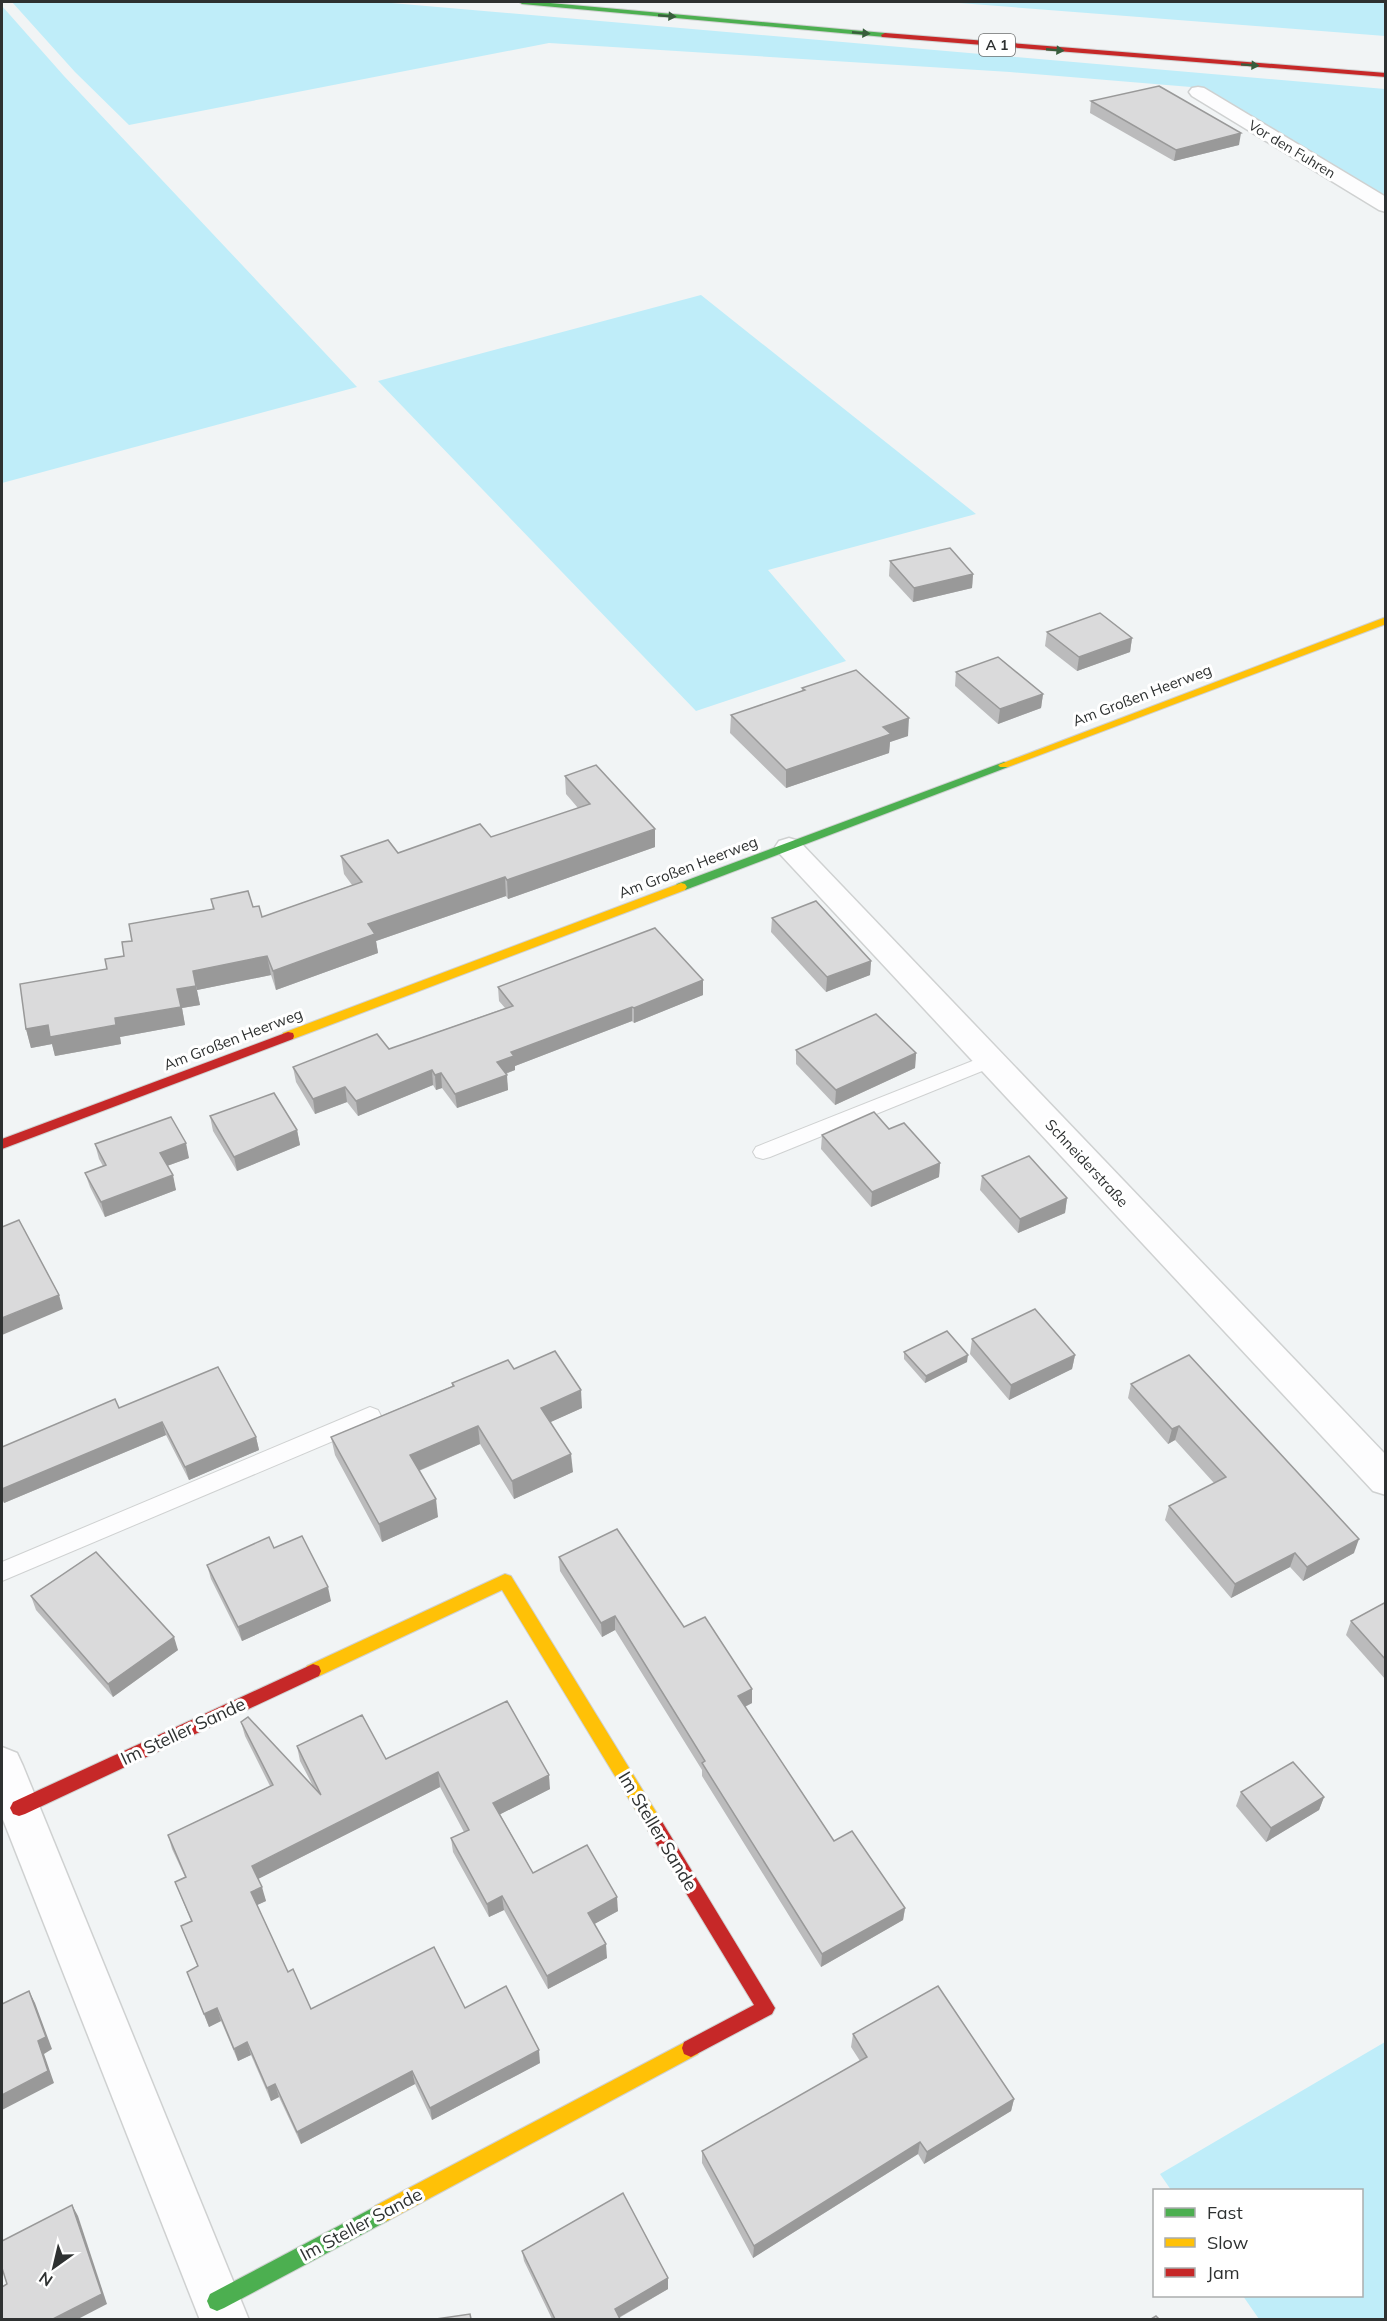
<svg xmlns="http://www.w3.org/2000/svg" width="1387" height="2321" viewBox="0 0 1387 2321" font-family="Mulish,sans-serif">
<rect width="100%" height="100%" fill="#f1f4f5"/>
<g fill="#bfedf9">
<path d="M 12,2 L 380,2 L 1385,89 L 1385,197 L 1203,88 L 1010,72 L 549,43 L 129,125 L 75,72 Z"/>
<path d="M 946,2 L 1385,2 L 1385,36 Z"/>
<path d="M 2,6 L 64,76 L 357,387 L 2,483 Z"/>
<path d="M 701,295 L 976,514 L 768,570 L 846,661 L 696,711 L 378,381 Z"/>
<path d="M 1385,2042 L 1385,2319 L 1259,2319 L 1243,2296 L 1362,2296 L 1362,2190 L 1171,2190 L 1160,2174 Z"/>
</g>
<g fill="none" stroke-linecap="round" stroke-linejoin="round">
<g stroke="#cfd1d1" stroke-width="2">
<g id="lane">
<path d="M 990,1054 L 997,1055 L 999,1060 L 997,1065 L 770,1157 L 763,1159 L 756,1157 L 753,1152 L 756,1147 Z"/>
<path d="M 370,1407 L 378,1410 L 381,1416 L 378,1422 L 2,1581 L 2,1562 Z"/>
</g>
</g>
<g stroke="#cfd1d1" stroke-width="3">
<g id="street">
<path d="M 1198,87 L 1204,88 L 1386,197 L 1386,212 L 1379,210 L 1192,96 L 1189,92 L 1192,88 Z"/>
<path d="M 789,838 L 799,841 L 1386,1455 L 1386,1495 L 1373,1491 L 779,853 L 775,847 L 779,841 Z"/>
<path d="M 2,1747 L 17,1753 L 23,1766 L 249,2320 L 200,2320 L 2,1817 Z"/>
</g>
</g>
<g stroke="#cfd1d1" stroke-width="2">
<g id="fast">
<path d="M 519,2 L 539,2 L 885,33 L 889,35 L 885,37 L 522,4 Z"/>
<path d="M 1004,762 L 1008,763 L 1008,767 L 685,890 L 677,890 L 675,887 L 677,884 Z"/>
<path d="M 382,2203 L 389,2206 L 392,2213 L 389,2220 L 224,2308 L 217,2311 L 210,2308 L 207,2301 L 210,2294 Z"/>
</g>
</g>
<g stroke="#cfd1d1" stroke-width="2">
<g id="slow">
<path d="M 1386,617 L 1386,624 L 1008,767 L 1000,767 L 998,765 Z"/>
<path d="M 681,883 L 685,884 L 687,887 L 685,890 L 293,1039 L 283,1039 L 282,1036 L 283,1033 Z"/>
<path d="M 505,1574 L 511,1576 L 661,1820 L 664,1826 L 661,1832 L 655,1834 L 649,1832 L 502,1590 L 319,1676 L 313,1678 L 307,1676 L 305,1671 L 307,1666 Z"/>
<path d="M 691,2039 L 698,2042 L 700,2048 L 698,2054 L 389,2220 L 382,2223 L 375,2220 L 372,2213 L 375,2206 Z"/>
</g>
</g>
<g stroke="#cfd1d1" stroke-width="2">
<g id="jam">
<path d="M 885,33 L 1386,73 L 1386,77 L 882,37 L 881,35 Z"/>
<path d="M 288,1032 L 293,1033 L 294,1036 L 293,1039 L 2,1149 L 2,1139 Z"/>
<path d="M 313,1664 L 319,1666 L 321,1671 L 319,1676 L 25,1814 L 19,1816 L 13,1814 L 10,1808 L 13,1802 Z"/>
<path d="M 655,1818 L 661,1820 L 775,2008 L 772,2014 L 691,2057 L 684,2054 L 682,2048 L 684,2042 L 754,2005 L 649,1832 L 646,1826 L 649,1820 Z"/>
</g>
</g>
<use href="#lane" fill="#fdfdfe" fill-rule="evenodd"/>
<use href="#street" fill="#fdfdfe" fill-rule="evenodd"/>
<use href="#fast" fill="#4caf50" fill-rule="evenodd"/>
<use href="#slow" fill="#ffc107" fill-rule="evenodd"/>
<use href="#jam" fill="#c62828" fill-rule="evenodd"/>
</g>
<g fill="#bbbbbc">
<path d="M 1091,101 L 1239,145 L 1174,161 L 1090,113 Z"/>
<path d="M 890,561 L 973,574 L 972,588 L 913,602 L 889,576 Z"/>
<path d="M 1047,632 L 1132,638 L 1130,652 L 1077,671 L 1045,646 Z"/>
<path d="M 956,672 L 1043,694 L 1041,708 L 998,724 L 955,686 Z"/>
<path d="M 802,688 L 908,736 L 890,742 L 889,753 L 786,788 L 730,733 L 731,715 L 802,691 Z"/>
<path d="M 565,776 L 655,847 L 508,899 L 506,896 L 376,941 L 378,953 L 276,990 L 271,975 L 197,990 L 200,1005 L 182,1008 L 185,1025 L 120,1037 L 121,1044 L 55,1056 L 52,1044 L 31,1048 L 26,1029 L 124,956 L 132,941 L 213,910 L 211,899 L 253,907 L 262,917 L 352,885 L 344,874 L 341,856 L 398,853 L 491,837 L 578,808 L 566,794 Z"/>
<path d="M 772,918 L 871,961 L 870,975 L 826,992 L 771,932 Z"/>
<path d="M 703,980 L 703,995 L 634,1023 L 632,1021 L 515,1066 L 515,1070 L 506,1074 L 508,1090 L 457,1108 L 442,1088 L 436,1090 L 433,1085 L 358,1116 L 347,1102 L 315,1114 L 296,1082 L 293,1067 L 389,1049 L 505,1008 L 499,1001 L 498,987 Z"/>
<path d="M 796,1050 L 916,1053 L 915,1068 L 835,1105 L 796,1064 Z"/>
<path d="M 210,1116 L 297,1130 L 300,1145 L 237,1171 L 213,1131 Z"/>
<path d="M 889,1129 L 940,1163 L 939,1177 L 871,1207 L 821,1149 L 822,1135 Z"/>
<path d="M 95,1144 L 189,1158 L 167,1166 L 176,1190 L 105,1217 L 90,1187 L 85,1173 L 103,1166 L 99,1159 Z"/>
<path d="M 982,1176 L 1067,1198 L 1065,1213 L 1018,1233 L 980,1190 Z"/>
<path d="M 972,1339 L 1075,1355 L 1072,1369 L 1009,1400 L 970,1354 Z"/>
<path d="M 904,1352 L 967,1362 L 925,1383 L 904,1359 Z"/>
<path d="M 514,1369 L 582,1408 L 550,1422 L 573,1472 L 514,1499 L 480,1444 L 419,1471 L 438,1517 L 382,1542 L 335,1455 L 331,1437 L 452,1386 L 452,1383 Z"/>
<path d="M 1131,1384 L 1354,1553 L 1303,1581 L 1290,1567 L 1231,1598 L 1165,1520 L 1169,1506 L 1214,1483 L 1175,1440 L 1168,1444 L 1128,1398 Z"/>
<path d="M 119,1408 L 256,1437 L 259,1450 L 189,1480 L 166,1435 L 4,1503 L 2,1499 L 2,1447 Z"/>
<path d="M 274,1548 L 331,1601 L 242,1641 L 211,1579 L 207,1565 Z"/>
<path d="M 559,1557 L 684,1627 L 752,1689 L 752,1703 L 745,1707 L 834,1841 L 905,1908 L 903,1920 L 821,1967 L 702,1776 L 702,1770 L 615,1630 L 602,1637 L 560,1571 Z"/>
<path d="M 31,1596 L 178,1650 L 113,1697 L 36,1610 Z"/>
<path d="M 1386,1602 L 1386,1680 L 1346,1635 L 1351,1621 Z"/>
<path d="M 241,1722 L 313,1786 L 300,1761 L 297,1746 L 386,1759 L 550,1789 L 500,1814 L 533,1873 L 618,1911 L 594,1924 L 607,1958 L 548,1989 L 504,1910 L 489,1917 L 453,1852 L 451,1838 L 464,1832 L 440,1787 L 258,1879 L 266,1901 L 257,1905 L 288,1972 L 311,2009 L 465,2008 L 540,2063 L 432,2120 L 415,2084 L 301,2144 L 279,2097 L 271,2101 L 251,2055 L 238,2061 L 221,2021 L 209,2027 L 187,1972 L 198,1967 L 181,1926 L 191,1921 L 175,1882 L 185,1877 L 172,1849 L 168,1835 L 270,1786 L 245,1736 Z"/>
<path d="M 1241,1792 L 1324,1797 L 1319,1810 L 1266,1842 L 1236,1806 Z"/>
<path d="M 853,2034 L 1014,2099 L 1011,2111 L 924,2164 L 918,2154 L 753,2258 L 702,2163 L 702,2151 L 860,2061 L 851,2047 Z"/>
<path d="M 522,2251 L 668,2278 L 668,2289 L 619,2318 L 620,2319 L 552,2319 L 524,2261 Z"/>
</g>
<g fill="#999">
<path d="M 1241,133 L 1239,145 L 1174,161 L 1176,150 Z"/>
<path d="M 973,574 L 972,588 L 913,602 L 914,588 Z"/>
<path d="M 1132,638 L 1130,652 L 1077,671 L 1079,657 Z"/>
<path d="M 1043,694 L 1041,708 L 998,724 L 1000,709 Z"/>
<path d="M 909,718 L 908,736 L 890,742 L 889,753 L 786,788 L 786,770 L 883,727 Z"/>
<path d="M 655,829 L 655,847 L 508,899 L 507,880 Z"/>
<path d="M 505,877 L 506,896 L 376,941 L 378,953 L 276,990 L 273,971 L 368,924 Z"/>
<path d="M 267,956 L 271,975 L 197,990 L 193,971 Z"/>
<path d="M 871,961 L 870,975 L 826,992 L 827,977 Z"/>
<path d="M 703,980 L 703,995 L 634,1023 L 634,1008 Z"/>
<path d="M 196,986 L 200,1005 L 182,1008 L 185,1025 L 120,1037 L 121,1044 L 55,1056 L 52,1044 L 31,1048 L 26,1029 L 48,1025 L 115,1018 L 177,989 Z"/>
<path d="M 632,1007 L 632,1021 L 515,1066 L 515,1070 L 498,1076 L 497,1062 L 511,1052 Z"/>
<path d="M 916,1053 L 915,1068 L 835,1105 L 836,1090 Z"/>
<path d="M 432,1070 L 433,1085 L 358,1116 L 356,1101 Z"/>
<path d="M 441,1073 L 442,1088 L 436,1090 L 435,1075 Z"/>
<path d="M 507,1075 L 508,1090 L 457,1108 L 455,1094 Z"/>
<path d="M 345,1087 L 347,1102 L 315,1114 L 313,1099 Z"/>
<path d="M 297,1130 L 300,1145 L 237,1171 L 234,1157 Z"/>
<path d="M 186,1143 L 189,1158 L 164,1167 L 160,1153 Z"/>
<path d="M 940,1163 L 939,1177 L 871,1207 L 872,1192 Z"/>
<path d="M 173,1175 L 176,1190 L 105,1217 L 101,1202 Z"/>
<path d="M 1067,1198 L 1065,1213 L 1018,1233 L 1020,1219 Z"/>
<path d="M 59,1295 L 63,1309 L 2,1335 L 2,1318 Z"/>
<path d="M 968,1355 L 967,1362 L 925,1383 L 926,1376 Z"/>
<path d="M 1075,1355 L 1072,1369 L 1009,1400 L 1011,1385 Z"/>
<path d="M 581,1390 L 582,1408 L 542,1426 L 541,1408 Z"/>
<path d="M 162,1422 L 166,1435 L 4,1503 L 2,1497 L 2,1489 Z"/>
<path d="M 478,1426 L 480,1444 L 413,1473 L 410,1455 Z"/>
<path d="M 1179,1426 L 1175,1440 L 1168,1444 L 1172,1429 Z"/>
<path d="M 256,1437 L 259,1450 L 189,1480 L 185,1467 Z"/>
<path d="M 571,1454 L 573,1472 L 514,1499 L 512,1481 Z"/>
<path d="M 436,1499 L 438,1517 L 382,1542 L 379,1524 Z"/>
<path d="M 1359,1539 L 1354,1553 L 1303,1581 L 1307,1567 Z"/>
<path d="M 1295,1553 L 1290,1567 L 1231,1598 L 1235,1584 Z"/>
<path d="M 328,1587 L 331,1601 L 242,1641 L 238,1627 Z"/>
<path d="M 615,1616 L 615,1630 L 602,1637 L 601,1623 Z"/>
<path d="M 174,1637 L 178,1650 L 113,1697 L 108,1684 Z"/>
<path d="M 752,1689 L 752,1703 L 738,1710 L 738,1696 Z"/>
<path d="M 438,1772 L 440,1787 L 256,1880 L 252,1866 Z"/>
<path d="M 549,1775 L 550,1789 L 495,1817 L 493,1803 Z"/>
<path d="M 1324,1797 L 1319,1810 L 1266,1842 L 1271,1828 Z"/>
<path d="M 262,1887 L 266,1901 L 255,1906 L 251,1892 Z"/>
<path d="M 502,1896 L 504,1910 L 489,1917 L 487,1904 Z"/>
<path d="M 617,1897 L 618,1911 L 589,1927 L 588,1913 Z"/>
<path d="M 905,1908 L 903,1920 L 821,1967 L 822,1954 Z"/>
<path d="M 606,1944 L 607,1958 L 548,1989 L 547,1976 Z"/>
<path d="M 29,1991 L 35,2003 L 52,2049 L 44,2054 L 54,2083 L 2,2110 L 2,2095 L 38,2041 Z"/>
<path d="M 217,2008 L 221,2021 L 209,2027 L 204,2014 Z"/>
<path d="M 247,2042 L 251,2055 L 238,2061 L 234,2049 Z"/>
<path d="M 539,2050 L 540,2063 L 432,2120 L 430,2108 Z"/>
<path d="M 412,2071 L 415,2084 L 301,2144 L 297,2132 Z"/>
<path d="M 275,2084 L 279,2097 L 271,2101 L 267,2088 Z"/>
<path d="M 1014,2099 L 1011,2111 L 924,2164 L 927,2152 Z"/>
<path d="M 920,2142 L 918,2154 L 753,2258 L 754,2246 Z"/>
<path d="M 72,2205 L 78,2216 L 107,2304 L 78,2319 L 53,2319 Z"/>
<path d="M 668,2278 L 668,2289 L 616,2319 L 615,2309 Z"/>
</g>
<g fill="#dadadb" stroke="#999" stroke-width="1.5">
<path d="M 1159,86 L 1241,133 L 1176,150 L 1091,101 Z"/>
<path d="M 950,548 L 973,574 L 914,588 L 890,561 Z"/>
<path d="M 1100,613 L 1132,638 L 1079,657 L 1047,632 Z"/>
<path d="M 998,657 L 1043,694 L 1000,709 L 956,672 Z"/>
<path d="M 856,670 L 909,718 L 883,727 L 891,734 L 786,770 L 731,715 L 805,690 L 802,688 Z"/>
<path d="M 596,765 L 655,829 L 507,880 L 505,877 L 368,924 L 375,934 L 273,971 L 267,956 L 193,971 L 196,986 L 177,989 L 181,1007 L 115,1018 L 116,1025 L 50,1037 L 48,1025 L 26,1029 L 20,984 L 107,969 L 105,959 L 124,956 L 122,942 L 132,941 L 129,924 L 214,909 L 211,899 L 248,891 L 253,907 L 259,906 L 262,917 L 362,882 L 341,856 L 388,840 L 398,853 L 480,824 L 491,837 L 590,804 L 565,776 Z"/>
<path d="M 816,901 L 871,961 L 827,977 L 772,918 Z"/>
<path d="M 655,928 L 703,980 L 634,1008 L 632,1007 L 511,1052 L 514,1056 L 497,1062 L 507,1075 L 455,1094 L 441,1073 L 435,1075 L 432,1070 L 356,1101 L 345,1087 L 313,1099 L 293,1067 L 377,1034 L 389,1049 L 513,1006 L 498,987 Z"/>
<path d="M 876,1014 L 916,1053 L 836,1090 L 796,1050 Z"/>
<path d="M 274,1093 L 297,1130 L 234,1157 L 210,1116 Z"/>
<path d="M 874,1112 L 889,1129 L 904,1123 L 940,1163 L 872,1192 L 822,1135 Z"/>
<path d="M 171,1117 L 186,1143 L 160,1153 L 173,1175 L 101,1202 L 85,1173 L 106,1165 L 95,1144 Z"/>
<path d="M 1029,1156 L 1067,1198 L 1020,1219 L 982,1176 Z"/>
<path d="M 19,1220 L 59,1295 L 2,1318 L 2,1227 Z"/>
<path d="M 1035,1309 L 1075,1355 L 1011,1385 L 972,1339 Z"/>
<path d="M 947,1331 L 968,1355 L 926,1376 L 904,1352 Z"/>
<path d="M 555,1351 L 581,1390 L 541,1408 L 571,1454 L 512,1481 L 478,1426 L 410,1455 L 436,1499 L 379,1524 L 331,1437 L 454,1386 L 452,1383 L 508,1360 L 514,1369 Z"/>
<path d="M 1189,1355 L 1359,1539 L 1307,1567 L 1295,1553 L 1235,1584 L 1169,1506 L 1226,1477 L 1179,1426 L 1172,1429 L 1131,1384 Z"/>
<path d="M 218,1367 L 256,1437 L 185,1467 L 162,1422 L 2,1489 L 2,1447 L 115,1399 L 119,1408 Z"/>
<path d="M 617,1529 L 684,1627 L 705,1617 L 752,1689 L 738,1696 L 834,1841 L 852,1831 L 905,1908 L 822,1954 L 702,1763 L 705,1761 L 615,1616 L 601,1623 L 559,1557 Z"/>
<path d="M 302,1536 L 328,1587 L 238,1627 L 207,1565 L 269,1537 L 274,1548 Z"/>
<path d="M 96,1552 L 174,1637 L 108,1684 L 31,1596 Z"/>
<path d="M 1386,1602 L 1386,1660 L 1351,1621 Z"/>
<path d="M 507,1701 L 549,1775 L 493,1803 L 533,1873 L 587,1845 L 617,1897 L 588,1913 L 606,1944 L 547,1976 L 502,1896 L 487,1904 L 451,1838 L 469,1830 L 438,1772 L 252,1866 L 262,1887 L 251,1892 L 288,1972 L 293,1969 L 311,2009 L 434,1947 L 465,2008 L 506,1986 L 539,2050 L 430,2108 L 412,2071 L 297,2132 L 275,2084 L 267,2088 L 247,2042 L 234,2049 L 217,2008 L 204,2014 L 187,1972 L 198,1966 L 181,1926 L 192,1921 L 175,1882 L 186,1877 L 168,1835 L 273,1785 L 241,1722 L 248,1717 L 321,1795 L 297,1746 L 362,1715 L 386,1759 Z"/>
<path d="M 1293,1762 L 1324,1797 L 1271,1828 L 1241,1792 Z"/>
<path d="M 938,1986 L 1014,2099 L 927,2152 L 920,2142 L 754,2246 L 702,2151 L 867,2057 L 853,2034 Z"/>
<path d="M 29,1991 L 46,2037 L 38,2041 L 48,2071 L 2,2095 L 2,2004 Z"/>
<path d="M 623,2193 L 668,2278 L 615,2309 L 620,2319 L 555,2319 L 522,2251 Z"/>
<path d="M 72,2205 L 102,2294 L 53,2319 L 2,2319 L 2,2287 L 7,2284 L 2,2268 L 2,2241 Z"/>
<path d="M 470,2314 L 471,2319 L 436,2319 Z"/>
<path d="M 1156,2316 L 1159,2319 L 1151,2319 Z"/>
</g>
<defs><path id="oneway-solid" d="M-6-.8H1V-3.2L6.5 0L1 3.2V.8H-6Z" transform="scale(1.5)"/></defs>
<g fill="#385d3c">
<use href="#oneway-solid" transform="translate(667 16) rotate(5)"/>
<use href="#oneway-solid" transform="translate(861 33) rotate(5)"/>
<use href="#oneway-solid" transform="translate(1055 50) rotate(5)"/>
<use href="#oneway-solid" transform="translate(1250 65) rotate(4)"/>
</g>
<g text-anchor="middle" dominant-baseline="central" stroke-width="6" stroke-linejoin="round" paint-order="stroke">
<rect fill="#fff" stroke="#6d6f6f" stroke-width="1.5" x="979" y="34" width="36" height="22" rx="4.5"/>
<g font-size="14" font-weight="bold" fill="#2e3131">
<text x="997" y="45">A 1</text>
</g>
<g font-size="14" fill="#2e3131" stroke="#fff">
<text transform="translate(1292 149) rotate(31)">Vor den Fuhren</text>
</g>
<g font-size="15" fill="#2e3131" stroke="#fff">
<text transform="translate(1142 695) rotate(-21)">Am Großen Heerweg</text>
<text transform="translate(688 867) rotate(-21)">Am Großen Heerweg</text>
<text transform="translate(233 1039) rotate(-21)">Am Großen Heerweg</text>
<text transform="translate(1087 1163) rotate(47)">Schneiderstraße</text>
</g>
<g font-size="18" fill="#2e3131" stroke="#fff">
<text transform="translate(183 1731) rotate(-25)">Im Steller Sande</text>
<text transform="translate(658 1831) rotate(59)">Im Steller Sande</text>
<text transform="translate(361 2224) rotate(-28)">Im Steller Sande</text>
</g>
</g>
<rect width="1387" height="2321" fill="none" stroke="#2e3131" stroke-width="6"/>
<rect x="1153" y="2189" width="210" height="108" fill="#ffffff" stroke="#abadad" stroke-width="1.5"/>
<rect x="1165" y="2208" width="30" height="9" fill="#4caf50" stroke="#abadad" stroke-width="1.5"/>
<text x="1207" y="2219" font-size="18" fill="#2e3131">Fast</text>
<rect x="1165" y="2238" width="30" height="9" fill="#ffc107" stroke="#abadad" stroke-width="1.5"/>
<text x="1207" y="2249" font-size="18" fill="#2e3131">Slow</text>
<rect x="1165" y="2268" width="30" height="9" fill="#c62828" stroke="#abadad" stroke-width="1.5"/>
<text x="1207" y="2279" font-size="18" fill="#2e3131">Jam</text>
<g transform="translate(54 2267) rotate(214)" stroke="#ffffff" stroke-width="4.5" paint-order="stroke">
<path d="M0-4.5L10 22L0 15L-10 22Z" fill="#2e3131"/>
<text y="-9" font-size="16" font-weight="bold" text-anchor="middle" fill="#2e3131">N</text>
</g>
</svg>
